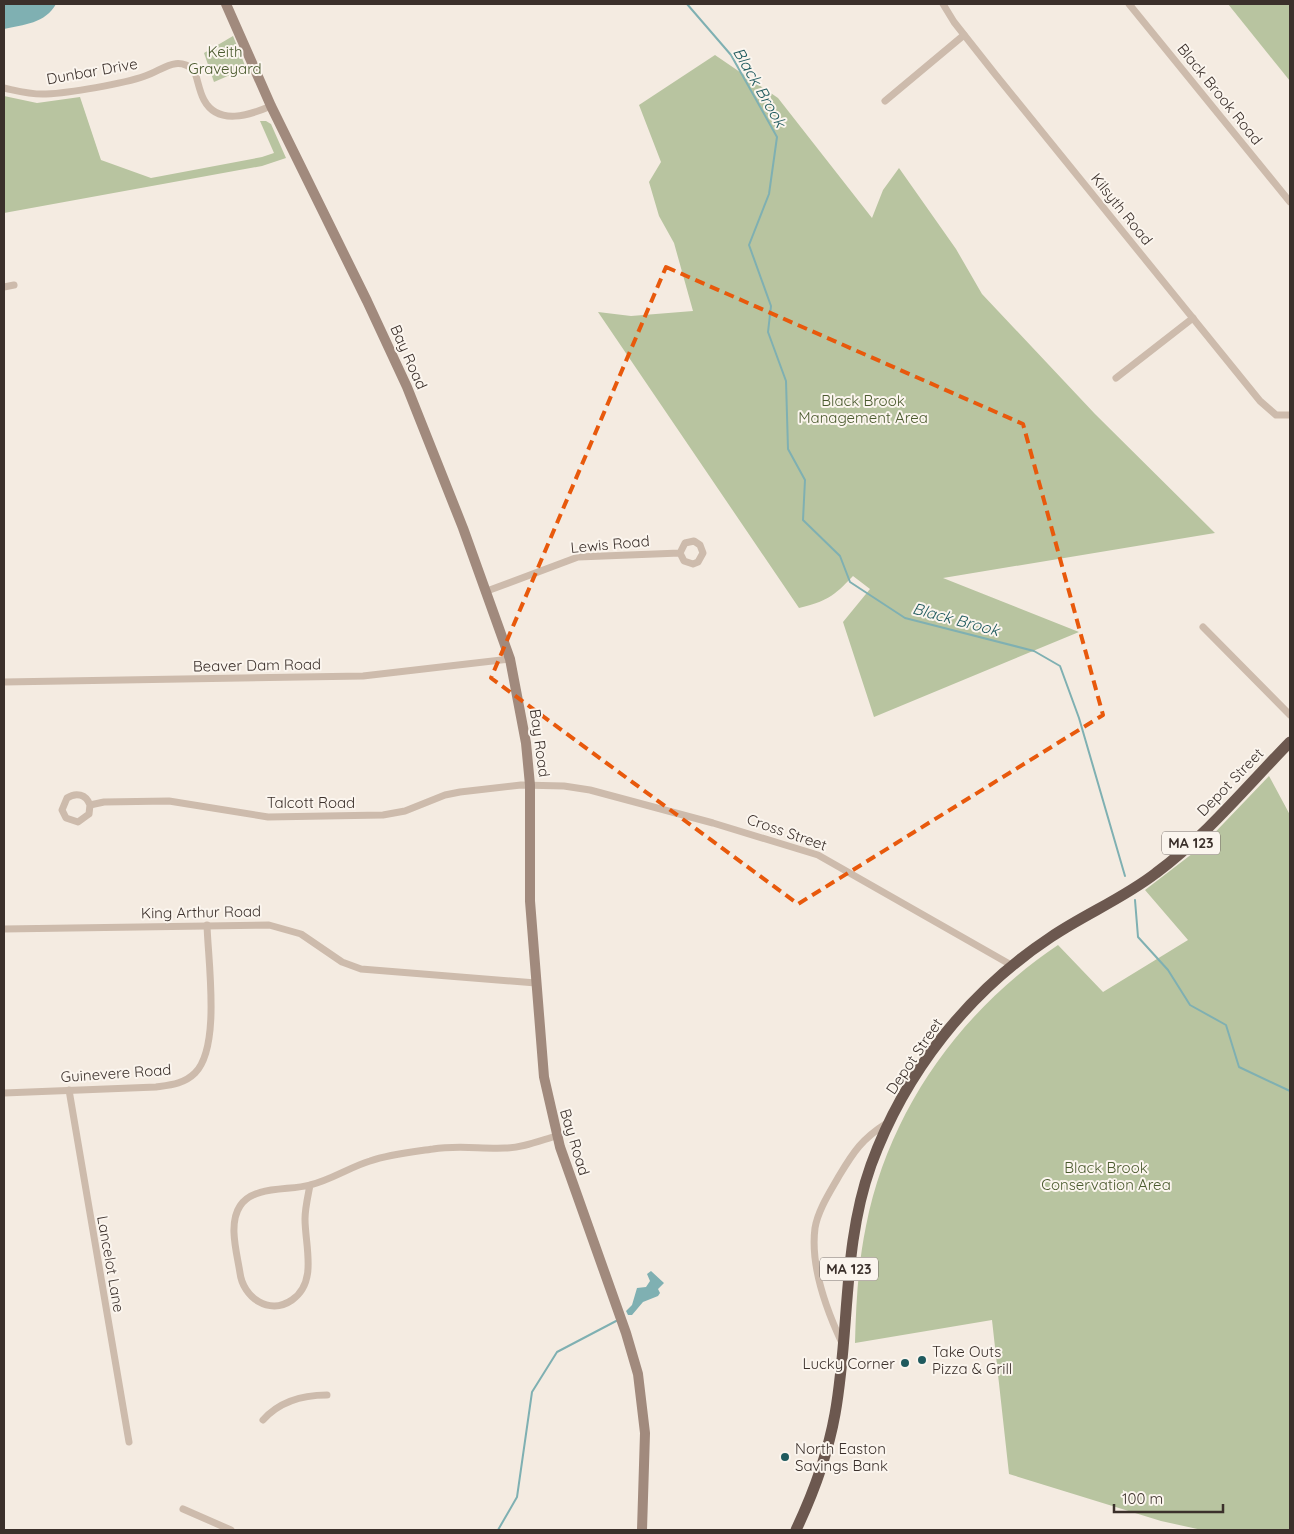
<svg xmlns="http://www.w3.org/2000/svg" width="1294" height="1534" viewBox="0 0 1294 1534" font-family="Quicksand,sans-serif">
<rect width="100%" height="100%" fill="#f4ebe1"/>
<g fill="#b8c4a0">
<path d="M 1228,4 L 1290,4 L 1290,81 Z"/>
<path d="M 233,36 L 246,68 L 214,82 L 204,53 Z"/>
<path d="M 715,55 L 778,98 L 872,218 L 883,190 L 899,168 L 956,249 L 982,294 L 1095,414 L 1215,533 L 943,578 L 1079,632 L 874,717 L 843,622 L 870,589 L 853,576 C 833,597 827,601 799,608 L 598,312 L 631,316 L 693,311 L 674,243 L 659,216 L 649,182 L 661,162 L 639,105 Z"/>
<path d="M 4,96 L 37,103 L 80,97 L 101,160 L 151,178 L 262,157 L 274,153 L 260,121 L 266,121 L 271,124 L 286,158 L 262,166 L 4,213 Z"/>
<path d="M 1269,776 L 1290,815 L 1290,1530 L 1202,1530 L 1161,1521 L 1009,1474 L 992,1320 L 855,1343 C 856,1304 858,1265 866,1226 C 889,1110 961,1010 1058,945 L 1103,992 L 1188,940 L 1145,890 L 1201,847 Z"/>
</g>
<g fill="#7fb0b2">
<path d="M 4,4 L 56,4 C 46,23 23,25 4,29 Z"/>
<path d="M 651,1271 L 664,1283 L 658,1289 L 660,1293 L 658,1296 L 643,1302 L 632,1315 L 628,1315 L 626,1311 L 632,1305 L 637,1288 L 646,1287 L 650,1281 L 647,1274 Z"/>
</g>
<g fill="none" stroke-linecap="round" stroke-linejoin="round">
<g stroke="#7fb0b2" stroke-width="2">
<path d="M 687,4 L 731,55 L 777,137 L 769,194 L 749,245 L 771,306 L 768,332 L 786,381 L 788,449 L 805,480 L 803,520 L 840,556 L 850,582 L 905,618 L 1034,651 L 1060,666 L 1079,718 L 1125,876"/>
<path d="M 1135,900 L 1138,937 L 1168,970 L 1190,1005 L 1226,1025 L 1239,1067 L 1290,1091"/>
<path d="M 498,1530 L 517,1497 L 532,1392 L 557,1352 L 618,1320"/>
</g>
<g stroke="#cdbbac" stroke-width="7">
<path d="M 943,4 L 954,22 L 995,74 L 1260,401 L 1276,415 L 1290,415"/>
<path d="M 1129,4 L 1290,202"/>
<path d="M 4,88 C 18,91 32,95 46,94 C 69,93 123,84 145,76 C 163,70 176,55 194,70 C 198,80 199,91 204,100 C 218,126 250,115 271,106"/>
<path d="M 885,101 L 964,35"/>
<path d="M 4,287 L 14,285"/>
<path d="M 1116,378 L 1193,318"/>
<path d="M 487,591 L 578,557 L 680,553 L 684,561 L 693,564 L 698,562 L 703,553 L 700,545 L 694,541 L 685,543 L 680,553"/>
<path d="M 1203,627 L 1290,715"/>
<path d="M 4,682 L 363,676 L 510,659"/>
<path d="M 90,805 L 89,814 L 78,822 L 66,818 L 62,810 L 67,798 C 76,792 86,794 90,805 L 104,802 L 169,801 L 268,817 L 383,815 L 405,811 L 445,795 L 460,792 L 521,785 L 564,786 L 590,790 L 713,823 L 818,855 L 1013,966"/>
<path d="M 4,929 L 269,925 L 301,934 L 342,962 L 361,969 L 536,983"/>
<path d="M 69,1090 L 129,1442"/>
<path d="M 4,1093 L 156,1087 C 170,1085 184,1084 195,1073 C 221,1047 208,961 207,925"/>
<path d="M 310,1185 C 308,1196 305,1208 305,1219 C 305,1246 318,1282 292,1300 C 269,1316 243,1297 240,1273 C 237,1253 228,1224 240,1206 C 254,1185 289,1191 310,1185 C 331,1180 350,1167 370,1161 C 390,1154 412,1152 433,1149 C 457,1145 481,1149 505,1148 C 522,1148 539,1141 556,1136"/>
<path d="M 842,1343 C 826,1309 810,1266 815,1228 C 818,1210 830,1192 839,1176 C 854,1151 862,1139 887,1123"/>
<path d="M 263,1420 C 279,1402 303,1395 327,1395"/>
<path d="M 183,1509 L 231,1530"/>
</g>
<path stroke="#a18a7d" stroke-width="10" d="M 226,4 L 271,106 L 367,301 L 407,387 L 463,528 L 510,659 L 526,743 L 530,785 L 530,901 L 544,1077 L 560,1147 L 626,1333 L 638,1374 L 645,1433 L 642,1530"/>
<path stroke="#6c584f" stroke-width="11" d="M 796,1530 C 813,1494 828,1453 835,1414 C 850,1331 842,1246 871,1165 C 905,1072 968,992 1051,937 C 1085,914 1124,898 1156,873 C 1206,836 1247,786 1290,742"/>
</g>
<path fill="none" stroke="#e8590c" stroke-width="4" stroke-dasharray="10 6" stroke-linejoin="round" d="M 666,267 L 1023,424 L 1103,715 L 798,904 L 491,678 Z"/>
<g fill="#1f5a5e" stroke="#fbf5ee" stroke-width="2">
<circle cx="922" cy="1360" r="5"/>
<circle cx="905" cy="1363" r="5"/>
<circle cx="785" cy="1457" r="5"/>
</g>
<g text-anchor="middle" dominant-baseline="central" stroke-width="4" stroke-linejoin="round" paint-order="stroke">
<g fill="#fbf5ee" stroke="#756b66" stroke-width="1">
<rect x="1162" y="831.5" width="58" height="23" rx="4"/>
<rect x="820" y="1257.5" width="58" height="23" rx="4"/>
</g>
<g font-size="14" font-weight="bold" fill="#3b302b">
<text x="1191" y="843">MA 123</text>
<text x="849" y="1269">MA 123</text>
</g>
<g font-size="15" fill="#4a5a2e" stroke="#fbf5ee">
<text x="225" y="51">Keith<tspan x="225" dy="17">Graveyard</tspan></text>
<text x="863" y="400">Black Brook<tspan x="863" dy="17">Management Area</tspan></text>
<text x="1106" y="1167">Black Brook<tspan x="1106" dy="17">Conservation Area</tspan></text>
</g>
<g font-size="15" fill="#3b302b" stroke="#fbf5ee">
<text transform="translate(92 71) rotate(-10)">Dunbar Drive</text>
<text transform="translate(1220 94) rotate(51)">Black Brook Road</text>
<text transform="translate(1122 209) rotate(51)">Kilsyth Road</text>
<text transform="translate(409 357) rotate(66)">Bay Road</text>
<text transform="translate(610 544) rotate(-5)">Lewis Road</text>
<text transform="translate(257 665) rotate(-1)">Beaver Dam Road</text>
<text transform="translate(540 743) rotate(82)">Bay Road</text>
<text transform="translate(1230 782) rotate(-46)">Depot Street</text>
<text x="311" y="802">Talcott Road</text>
<text transform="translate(787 832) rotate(19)">Cross Street</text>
<text transform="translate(201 912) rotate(-1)">King Arthur Road</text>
<text transform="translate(914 1056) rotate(-56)">Depot Street</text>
<text transform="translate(116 1073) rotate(-4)">Guinevere Road</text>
<text transform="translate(575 1142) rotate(73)">Bay Road</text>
<text transform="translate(111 1264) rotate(80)">Lancelot Lane</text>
</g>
<g font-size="15" fill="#3b302b" stroke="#fbf5ee" text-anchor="start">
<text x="932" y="1351">Take Outs<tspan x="932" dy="17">Pizza &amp; Grill</tspan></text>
<text x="895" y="1363" text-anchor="end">Lucky Corner</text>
<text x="795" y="1448">North Easton<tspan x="795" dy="17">Savings Bank</tspan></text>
</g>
<g font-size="16" font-style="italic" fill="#1f5a5e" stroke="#fbf5ee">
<text transform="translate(760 87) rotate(60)">Black Brook</text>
<text transform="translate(956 619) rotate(15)">Black Brook</text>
</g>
</g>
<rect width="1294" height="1534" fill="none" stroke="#3b302b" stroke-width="10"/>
<path d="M1114 1504v8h109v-8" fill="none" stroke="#3b302b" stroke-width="2.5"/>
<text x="1122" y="1504" font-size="15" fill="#3b302b" stroke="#fbf5ee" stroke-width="4" paint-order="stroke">100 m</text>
</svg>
